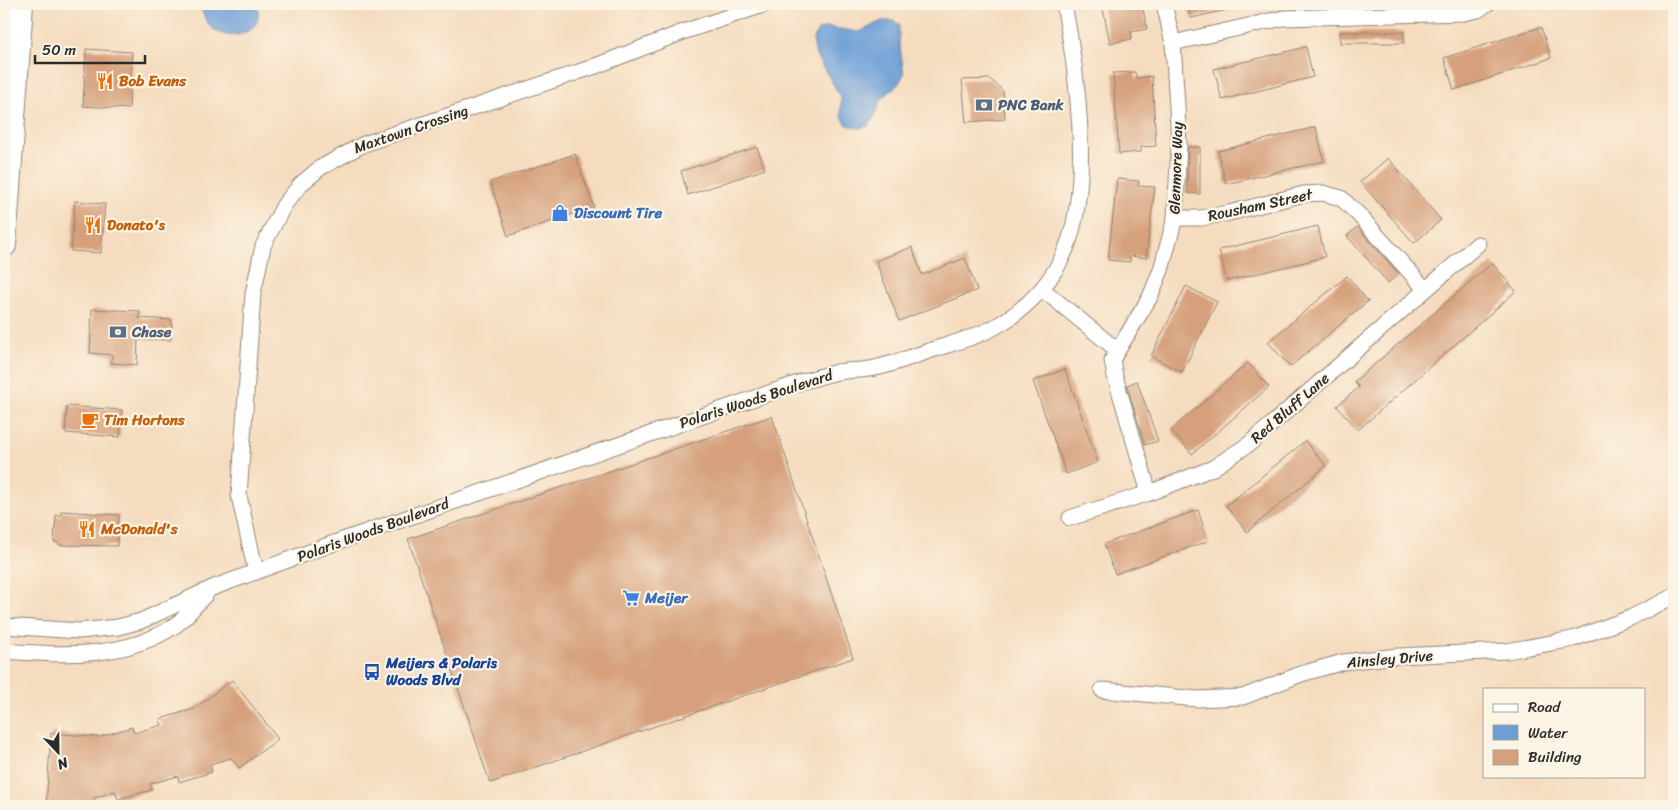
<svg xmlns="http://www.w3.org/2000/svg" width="1678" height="810" viewBox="0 0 1678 810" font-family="Sriracha,sans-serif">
<rect width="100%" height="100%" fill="#fcf5e5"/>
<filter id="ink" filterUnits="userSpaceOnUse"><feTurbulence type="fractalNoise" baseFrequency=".02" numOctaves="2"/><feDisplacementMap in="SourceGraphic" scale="10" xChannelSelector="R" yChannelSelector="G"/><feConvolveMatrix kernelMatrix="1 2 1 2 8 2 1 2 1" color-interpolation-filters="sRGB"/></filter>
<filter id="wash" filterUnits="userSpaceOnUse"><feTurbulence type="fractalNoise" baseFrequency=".0096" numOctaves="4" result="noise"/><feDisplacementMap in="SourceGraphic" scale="20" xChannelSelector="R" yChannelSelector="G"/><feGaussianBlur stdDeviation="1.12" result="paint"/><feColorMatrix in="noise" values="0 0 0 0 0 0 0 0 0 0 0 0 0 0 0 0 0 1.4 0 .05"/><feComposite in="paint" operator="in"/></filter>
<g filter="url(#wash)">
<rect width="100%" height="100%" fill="#f5dcbf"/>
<g fill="#6c9ed7" stroke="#4c6481">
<path d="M 199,4 L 257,4 C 267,31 231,45 212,28 C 206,23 202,11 199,4 Z"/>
<path d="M 882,21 L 894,21 L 899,25 L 899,41 L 904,74 L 899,83 L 881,100 L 873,120 L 868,126 L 858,128 L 847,125 L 841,115 L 841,97 L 816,56 L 813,39 L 818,30 L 827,27 L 859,32 Z"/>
</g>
<g id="blocks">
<g fill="#d6a07b">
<path d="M 1102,4 L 1142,4 L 1147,29 L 1131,32 L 1132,39 L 1110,43 Z"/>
<path d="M 1187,4 L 1231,4 L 1231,9 L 1191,18 Z"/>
<path d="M 1541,27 L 1551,58 L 1454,90 L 1444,58 Z"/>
<rect x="1340" y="32" width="64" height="11"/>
<path d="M 1306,47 L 1313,77 L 1222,100 L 1214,69 Z"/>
<path d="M 86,49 L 132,52 L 129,109 L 83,106 Z"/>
<path d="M 1135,72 L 1136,78 L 1152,76 L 1156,146 L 1141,147 L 1141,152 L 1119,154 L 1113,73 Z"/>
<path d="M 990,79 L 1003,91 L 1005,119 L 966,122 L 962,80 Z"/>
<path d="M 1316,127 L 1324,161 L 1226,184 L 1218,151 Z"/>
<path d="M 757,147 L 765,169 L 688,195 L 681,171 Z"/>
<path d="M 1188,147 L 1200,147 L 1200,194 L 1187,193 Z"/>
<path d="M 575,154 L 594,207 L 508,236 L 490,182 Z"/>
<path d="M 1388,158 L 1441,220 L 1414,243 L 1360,182 Z"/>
<path d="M 1117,179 L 1139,181 L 1138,186 L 1155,187 L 1146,258 L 1130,256 L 1130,262 L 1108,260 Z"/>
<path d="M 75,201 L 105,204 L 101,253 L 71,251 Z"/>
<path d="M 1318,226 L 1325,257 L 1227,281 L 1219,250 Z"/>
<path d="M 1357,227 L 1399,274 L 1388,283 L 1347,236 Z"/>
<path d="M 912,247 L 922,275 L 965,258 L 977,290 L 899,321 L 876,261 Z"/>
<path d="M 1492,263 L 1516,291 L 1358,430 L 1337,406 L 1359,387 L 1354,382 Z"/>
<path d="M 1347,276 L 1368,301 L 1290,367 L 1268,342 Z"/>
<path d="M 1186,286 L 1217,302 L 1182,372 L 1151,356 Z"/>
<path d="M 92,309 L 140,311 L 139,318 L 172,320 L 171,340 L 138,339 L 137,365 L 111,363 L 112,355 L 90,353 Z"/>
<path d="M 1248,363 L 1269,387 L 1192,454 L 1171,430 Z"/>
<path d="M 1065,369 L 1098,462 L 1066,474 L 1033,381 Z"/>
<path d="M 1137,381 L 1158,441 L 1145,445 L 1127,385 Z"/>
<path d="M 67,406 L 122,410 L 120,437 L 65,433 Z"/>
<path d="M 772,416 L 853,658 L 490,783 L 408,539 Z"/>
<path d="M 1305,441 L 1326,466 L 1247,532 L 1226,506 Z"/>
<path d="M 1198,510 L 1208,541 L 1115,574 L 1104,544 Z"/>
<path d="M 61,511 L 119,515 L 117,546 L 59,545 L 59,543 L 54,542 L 56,515 L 61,516 Z"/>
<path d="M 232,680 L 278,739 L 239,768 L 231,758 L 210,764 L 212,772 L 179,782 L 178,776 L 150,784 L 152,790 L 118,799 L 115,791 L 94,798 L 94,806 L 46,806 L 51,733 L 99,737 L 132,727 L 134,733 L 162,725 L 160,719 L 194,709 Z"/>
</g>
</g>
</g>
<g filter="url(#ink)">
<use href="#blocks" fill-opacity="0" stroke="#908475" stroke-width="1"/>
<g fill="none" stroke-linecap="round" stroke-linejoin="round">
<g stroke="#908475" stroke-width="17">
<g id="street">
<path d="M 1173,43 L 1283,18 L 1464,13 L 1478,10 L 1487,4"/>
<path d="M 1175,218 L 1201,218 L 1229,213 L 1304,194 L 1323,193 L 1341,198 L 1359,215 L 1425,289"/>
<path d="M 1042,289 L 1117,350"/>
<path d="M 1149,493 L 1115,376 L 1112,360 L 1150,297 L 1161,270 L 1175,218 L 1179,145 L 1177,107 L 1173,43 L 1164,4"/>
<path d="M 1070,518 L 1149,493 L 1213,468 L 1249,444 L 1478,244"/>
<path d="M 256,572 L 239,496 L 253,294 L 263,246 L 284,205 L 301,184 L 320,168 L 364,144 L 593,67 L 683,32 L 766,4"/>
<path d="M 4,626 L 79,631 L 118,627 L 141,621 L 212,588 L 334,543 L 804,381 C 815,378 826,375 837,372 C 849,370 862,371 875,368 C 893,364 911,357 929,351 C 950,344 974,338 993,328 C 1028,309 1056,279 1069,241 C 1091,176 1077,71 1064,4"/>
<path d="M 4,651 C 63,655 124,660 176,625 C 187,617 196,604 206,594"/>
<path d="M 1102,690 L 1197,699 L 1243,697 L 1301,674 L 1343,662 L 1399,656 L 1507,651 L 1573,639 L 1630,618 L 1674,596"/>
</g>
</g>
<g stroke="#908475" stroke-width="26">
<path id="primary" d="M 4,245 L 21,4"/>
</g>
<use href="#street" stroke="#fff" stroke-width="15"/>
<use href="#primary" stroke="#fff" stroke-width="24"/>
</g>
</g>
<defs>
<g id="restaurant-bare" transform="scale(1.35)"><path d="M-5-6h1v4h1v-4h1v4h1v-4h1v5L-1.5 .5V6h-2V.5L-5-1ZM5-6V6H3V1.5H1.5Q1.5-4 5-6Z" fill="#e8710a" stroke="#fcf5e5" stroke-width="2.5" paint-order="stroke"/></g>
<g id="bank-bare" transform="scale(1.35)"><path d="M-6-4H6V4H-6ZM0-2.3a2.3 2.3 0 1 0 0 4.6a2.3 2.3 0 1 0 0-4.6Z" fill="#5c6f8a" stroke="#fcf5e5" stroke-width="2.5" paint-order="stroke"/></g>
<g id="shop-bare" transform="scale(1.35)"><path d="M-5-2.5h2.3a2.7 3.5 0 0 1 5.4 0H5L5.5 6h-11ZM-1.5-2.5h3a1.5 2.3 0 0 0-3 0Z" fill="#3f7fe0" stroke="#fcf5e5" stroke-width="2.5" paint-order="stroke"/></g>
<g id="cafe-bare" transform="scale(1.35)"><path d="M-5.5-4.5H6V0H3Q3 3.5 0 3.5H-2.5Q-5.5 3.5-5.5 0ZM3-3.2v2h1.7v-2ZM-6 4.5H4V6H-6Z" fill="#e8710a" stroke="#fcf5e5" stroke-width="2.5" paint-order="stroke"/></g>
<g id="supermarket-bare" transform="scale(1.35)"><path d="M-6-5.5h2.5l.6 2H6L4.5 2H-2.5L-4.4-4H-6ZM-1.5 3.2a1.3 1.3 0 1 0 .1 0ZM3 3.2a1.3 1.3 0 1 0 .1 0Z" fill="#3f7fe0" stroke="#fcf5e5" stroke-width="2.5" paint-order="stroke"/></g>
<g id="bus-bare" transform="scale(1.35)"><path d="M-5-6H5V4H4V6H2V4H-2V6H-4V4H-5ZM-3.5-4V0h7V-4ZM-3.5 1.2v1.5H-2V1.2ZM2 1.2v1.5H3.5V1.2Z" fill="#1a4fb4" stroke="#fcf5e5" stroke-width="2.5" paint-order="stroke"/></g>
</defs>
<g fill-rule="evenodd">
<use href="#restaurant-bare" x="105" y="81"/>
<use href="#bank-bare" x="984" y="105"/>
<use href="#shop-bare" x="560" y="213"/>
<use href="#restaurant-bare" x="93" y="225"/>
<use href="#bank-bare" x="118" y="332"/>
<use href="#cafe-bare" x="90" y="420"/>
<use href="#restaurant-bare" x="87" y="529"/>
<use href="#supermarket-bare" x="631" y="598"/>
<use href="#bus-bare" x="372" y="672"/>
</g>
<g text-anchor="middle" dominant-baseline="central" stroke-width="4.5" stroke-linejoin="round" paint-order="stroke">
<g font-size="15" font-weight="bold" fill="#c56008" stroke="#fcf5e5" text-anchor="start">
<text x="119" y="81">Bob Evans</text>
<text x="107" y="225">Donato's</text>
<text x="104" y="420">Tim Hortons</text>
<text x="101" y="529">McDonald's</text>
</g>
<g font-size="15" font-weight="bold" fill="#4e5e75" stroke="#fcf5e5" text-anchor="start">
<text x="998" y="105">PNC Bank</text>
<text x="132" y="332">Chase</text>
</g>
<g font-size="15" fill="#2b2b2b" stroke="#fcf5e5">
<text transform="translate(411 129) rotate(-19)">Maxtown Crossing</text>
<text transform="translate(1176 168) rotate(-88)">Glenmore Way</text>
<text transform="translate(1260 205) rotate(-12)">Rousham Street</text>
<text transform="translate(756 399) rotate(-18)">Polaris Woods Boulevard</text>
<text transform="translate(1290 408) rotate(-41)">Red Bluff Lane</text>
<text transform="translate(373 530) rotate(-20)">Polaris Woods Boulevard</text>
<text transform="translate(1390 659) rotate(-5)">Ainsley Drive</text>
</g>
<g font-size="15" font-weight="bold" fill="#366cbe" stroke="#fcf5e5" text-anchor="start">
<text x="574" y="213">Discount Tire</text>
<text x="645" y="598">Meijer</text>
</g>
<g font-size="15" font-weight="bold" fill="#164399" stroke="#fcf5e5" text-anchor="start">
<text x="386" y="663">Meijers &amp; Polaris<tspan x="386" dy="17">Woods Blvd</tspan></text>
</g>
</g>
<rect width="1678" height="810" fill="none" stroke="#fcf5e5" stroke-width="20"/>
<rect x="1483" y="688" width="162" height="90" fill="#fcf5e5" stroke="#a8a49b"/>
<rect x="1493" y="704" width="25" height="8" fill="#ffffff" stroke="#a8a49b"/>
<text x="1528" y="712" font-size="15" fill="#2b2b2b">Road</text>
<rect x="1493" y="725" width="25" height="15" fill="#6c9ed7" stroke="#a8a49b"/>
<text x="1528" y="738" font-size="15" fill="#2b2b2b">Water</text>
<rect x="1493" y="750" width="25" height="15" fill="#d6a07b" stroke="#a8a49b"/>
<text x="1528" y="762" font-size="15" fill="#2b2b2b">Building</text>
<g transform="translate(58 752) rotate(158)" stroke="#fcf5e5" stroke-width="4" paint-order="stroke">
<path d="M0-4L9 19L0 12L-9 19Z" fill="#2b2b2b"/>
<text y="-8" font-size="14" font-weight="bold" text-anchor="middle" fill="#2b2b2b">N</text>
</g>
<path d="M35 55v8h110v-8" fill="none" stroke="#2b2b2b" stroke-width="2.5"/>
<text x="42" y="55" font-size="15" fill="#2b2b2b" stroke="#fcf5e5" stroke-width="4" paint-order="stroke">50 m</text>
</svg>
